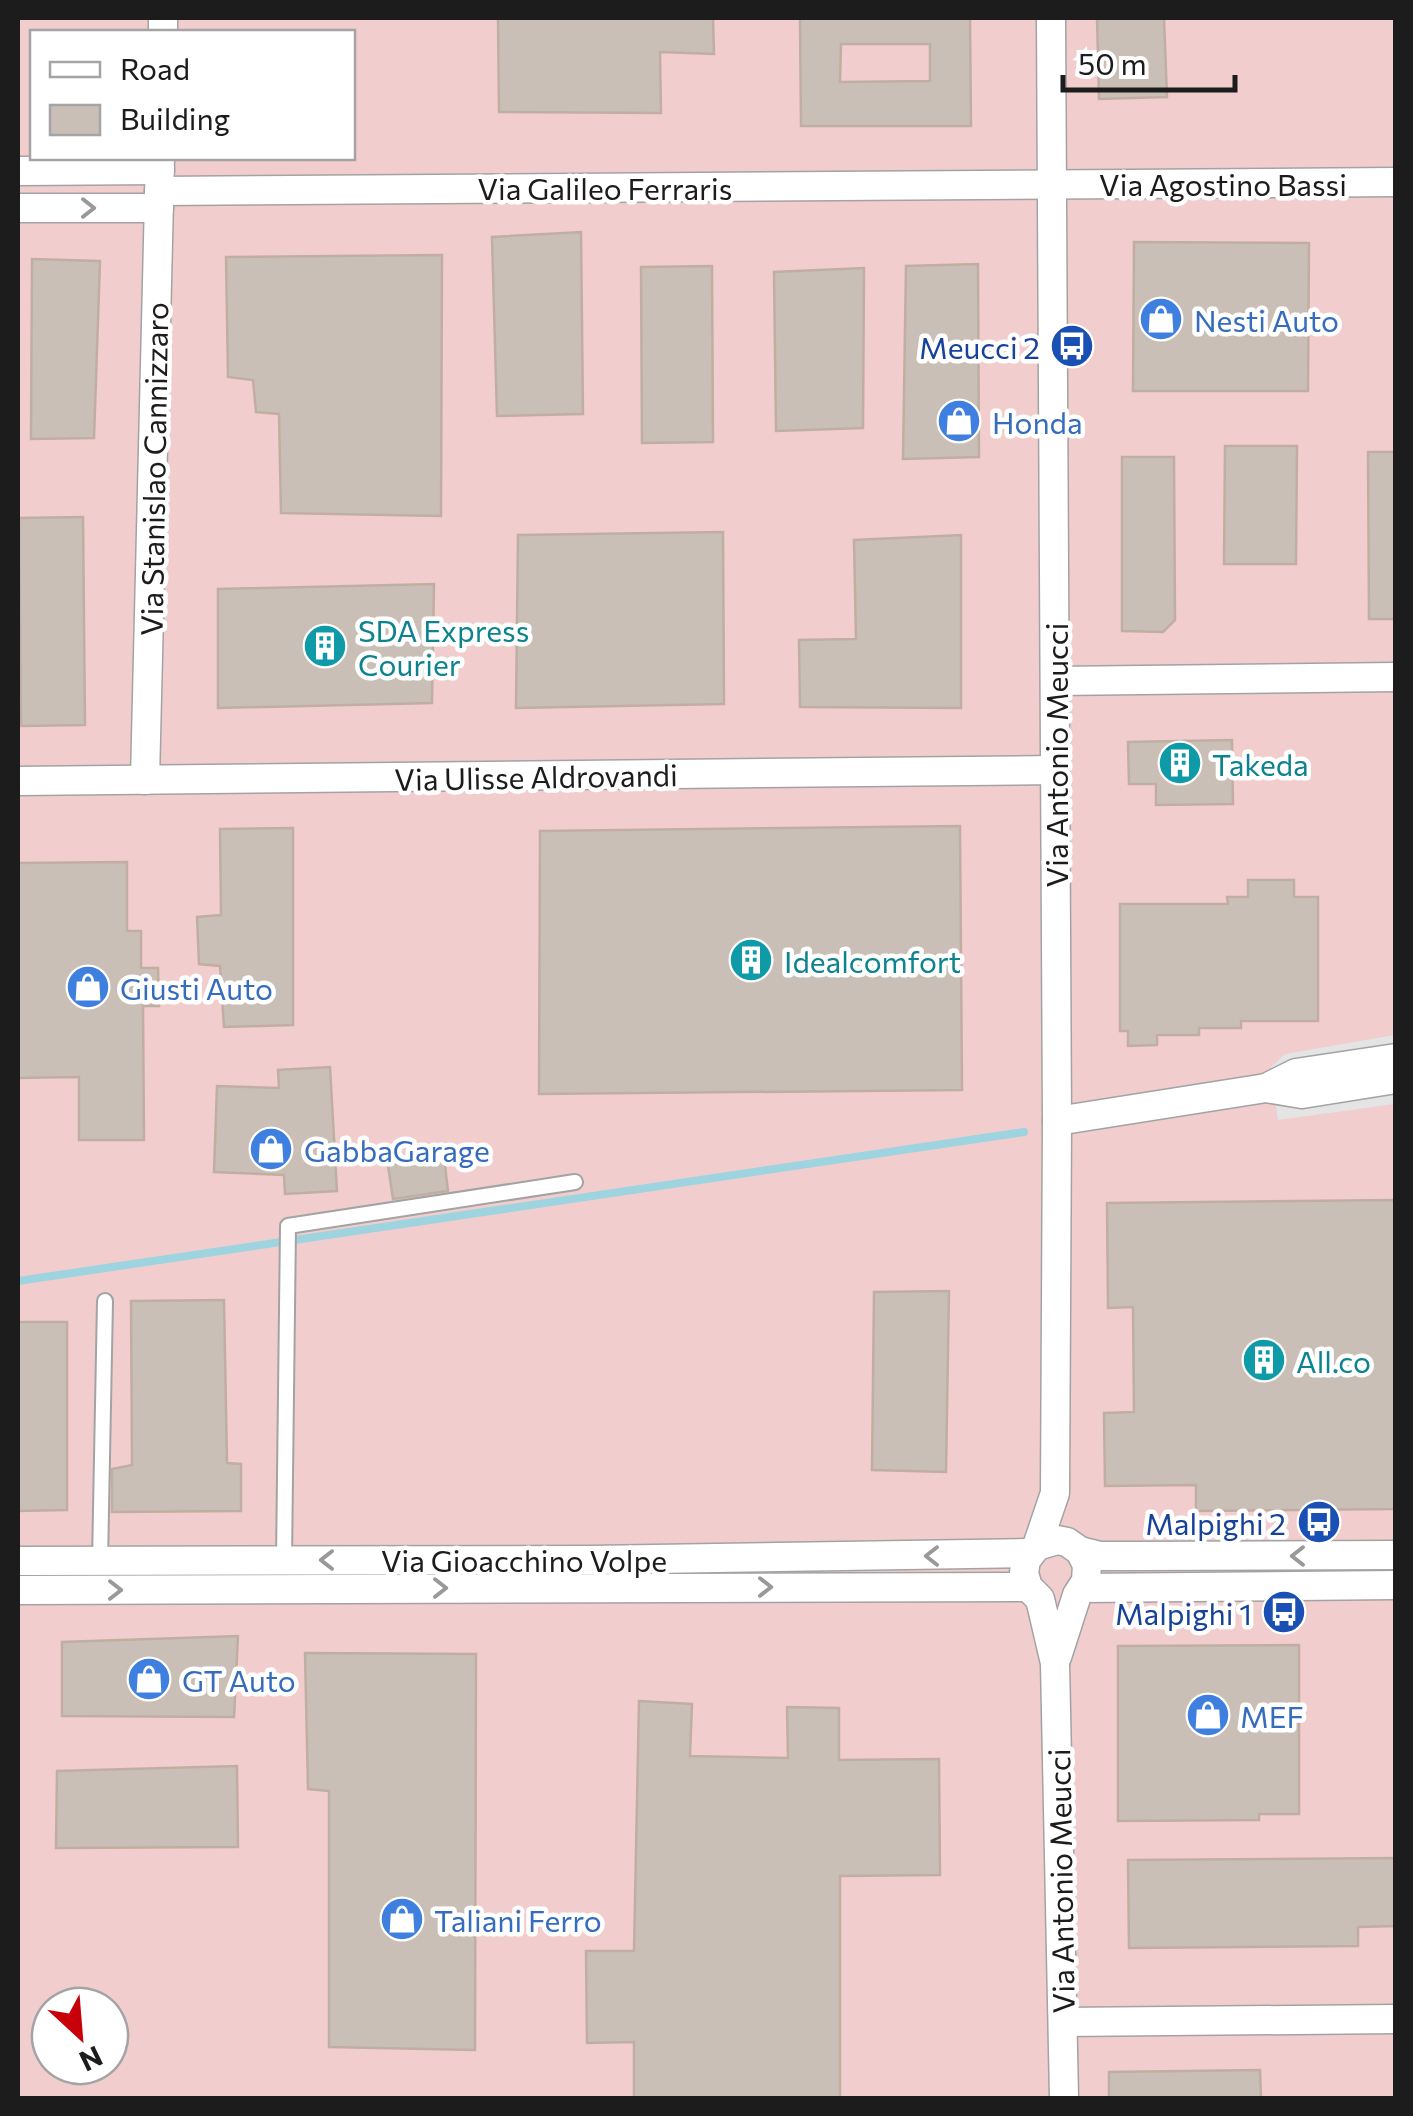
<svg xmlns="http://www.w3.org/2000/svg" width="1413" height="2116" viewBox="0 0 1413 2116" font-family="Commissioner,sans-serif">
<rect width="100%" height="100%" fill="#eee9e0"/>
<path fill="#f1cdce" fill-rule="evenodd" d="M 18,18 L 1395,18 L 1395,2098 L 18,2098 ZM 32,32 L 352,32 L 352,158 L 32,158 ZM 50,2006 L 110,2006 L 110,2066 L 50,2066 Z"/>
<path fill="#e4e4e4" d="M 1395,1035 L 1395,1104 L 1278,1120 L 1271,1067 L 1285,1054 Z"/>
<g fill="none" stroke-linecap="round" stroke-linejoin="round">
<path stroke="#9dd4e0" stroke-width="8" d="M 18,1281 L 1024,1132"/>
</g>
<g fill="#cabfb6" stroke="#c1aea2" stroke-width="2.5" fill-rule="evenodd">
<path d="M 498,18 L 713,18 L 714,54 L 660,52 L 661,113 L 499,112 Z"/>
<path d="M 800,18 L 970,18 L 971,126 L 801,126 ZM 841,44 L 930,44 L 930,81 L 840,82 Z"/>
<path d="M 1097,18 L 1164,18 L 1167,97 L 1099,99 Z"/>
<path d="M 581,232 L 583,414 L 497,416 L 492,237 Z"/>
<path d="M 1134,242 L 1309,243 L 1308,391 L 1133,391 Z"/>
<path d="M 442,255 L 441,516 L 281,513 L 279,414 L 256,412 L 253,380 L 228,377 L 226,257 Z"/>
<path d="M 32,259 L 100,261 L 94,438 L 31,439 Z"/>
<path d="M 978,264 L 979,457 L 903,459 L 906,266 Z"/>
<path d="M 712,266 L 713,442 L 642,443 L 641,267 Z"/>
<path d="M 864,268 L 863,428 L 776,431 L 774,272 Z"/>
<path d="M 1225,446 L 1297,446 L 1296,564 L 1224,564 Z"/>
<path d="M 1368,452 L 1396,452 L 1396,619 L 1369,619 Z"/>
<path d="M 1122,457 L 1174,457 L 1175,620 L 1163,632 L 1122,631 Z"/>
<path d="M 83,517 L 85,725 L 21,726 L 19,518 Z"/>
<path d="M 723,532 L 724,704 L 516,708 L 518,535 Z"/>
<path d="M 961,535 L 961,708 L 800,707 L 799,640 L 856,639 L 854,540 Z"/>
<path d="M 434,584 L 432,703 L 218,708 L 218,589 Z"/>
<path d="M 1232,740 L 1233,804 L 1156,805 L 1156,784 L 1129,784 L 1128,742 Z"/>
<path d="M 960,826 L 962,1090 L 539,1094 L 540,831 Z"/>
<path d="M 293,828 L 293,1025 L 224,1027 L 220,966 L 199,964 L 197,917 L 221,915 L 220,829 Z"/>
<path d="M 127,862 L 127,931 L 141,931 L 141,968 L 158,968 L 159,1006 L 143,1006 L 144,1140 L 79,1140 L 79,1077 L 18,1078 L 18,863 Z"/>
<path d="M 1248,880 L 1294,880 L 1294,897 L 1318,897 L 1318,1021 L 1241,1021 L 1241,1028 L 1199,1028 L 1199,1035 L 1157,1035 L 1157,1045 L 1128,1046 L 1128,1031 L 1120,1031 L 1120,904 L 1228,904 L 1227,897 L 1248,897 Z"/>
<path d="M 330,1067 L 337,1191 L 285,1194 L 284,1175 L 214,1172 L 217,1086 L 279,1088 L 278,1070 Z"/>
<path d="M 444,1157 L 448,1191 L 393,1199 L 388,1165 Z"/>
<path d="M 1396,1200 L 1396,1509 L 1196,1511 L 1196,1485 L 1105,1486 L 1104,1413 L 1134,1412 L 1133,1307 L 1108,1308 L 1107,1203 Z"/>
<path d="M 949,1291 L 946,1472 L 872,1470 L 874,1292 Z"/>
<path d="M 224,1300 L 227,1463 L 241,1464 L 241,1511 L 112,1512 L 112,1469 L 132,1465 L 131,1301 Z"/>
<path d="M 18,1322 L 67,1322 L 67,1510 L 18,1511 Z"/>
<path d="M 238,1636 L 234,1717 L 62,1716 L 62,1642 Z"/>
<path d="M 1299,1645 L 1299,1814 L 1259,1814 L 1259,1820 L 1118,1821 L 1118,1646 Z"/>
<path d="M 305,1653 L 476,1654 L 475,2050 L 329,2047 L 329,1791 L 308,1789 Z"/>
<path d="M 639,1701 L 692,1704 L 690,1756 L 788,1758 L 787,1707 L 839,1708 L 839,1760 L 939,1759 L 940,1875 L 840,1876 L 840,2098 L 634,2098 L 634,2042 L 587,2043 L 586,1951 L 634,1951 Z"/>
<path d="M 237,1766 L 238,1847 L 56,1848 L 57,1771 Z"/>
<path d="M 1396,1858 L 1396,1926 L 1358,1927 L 1358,1946 L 1129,1948 L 1128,1860 Z"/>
<path d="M 1260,2070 L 1261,2098 L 1109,2098 L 1109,2072 Z"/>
</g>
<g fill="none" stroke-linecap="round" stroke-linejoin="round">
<g stroke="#a3a3a3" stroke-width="18">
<g id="service">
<path d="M 284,1560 L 288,1226 L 575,1182"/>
<path d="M 100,1562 L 105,1301"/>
</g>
</g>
<g stroke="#a3a3a3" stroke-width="31">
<g id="minor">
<path d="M 1051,18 L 1057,1121 L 1055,1493 L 1037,1546 L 1026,1560 L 1024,1573 L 1028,1587 L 1040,1599 L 1055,1663 L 1064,2098"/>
<path d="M 163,32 L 163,18"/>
<path d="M 18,171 L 160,170"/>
<path d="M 159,191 L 1396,182"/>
<path d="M 18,208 L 159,208"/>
<path d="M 1055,681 L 1396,677"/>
<path d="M 145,780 L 160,158"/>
<path d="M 18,781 L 1054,770"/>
<path d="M 1266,1088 L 1296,1073 L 1396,1058"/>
<path d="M 1057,1121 L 1266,1088 L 1302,1094 L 1396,1079"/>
<path d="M 1037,1546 L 1057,1540 L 1067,1542 L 1080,1551 L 1087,1565 L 1086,1581 L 1077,1595 L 1057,1657"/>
<path d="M 1080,1551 L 1100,1556 L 1135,1556 L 1396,1555"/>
<path d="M 18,1561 L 591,1560 L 1030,1553"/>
<path d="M 1083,1588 L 1396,1585"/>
<path d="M 18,1590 L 1028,1587"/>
<path d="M 1064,2022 L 1396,2019"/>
</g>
</g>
<use href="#service" stroke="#fff" stroke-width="14"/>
<use href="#minor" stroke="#fff" stroke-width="28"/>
</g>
<defs><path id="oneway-chevron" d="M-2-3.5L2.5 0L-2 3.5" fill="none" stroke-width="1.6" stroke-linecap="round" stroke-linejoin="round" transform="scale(2.5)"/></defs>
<g stroke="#999">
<use href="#oneway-chevron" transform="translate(88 208)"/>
<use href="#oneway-chevron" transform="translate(932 1556) rotate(-180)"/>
<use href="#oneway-chevron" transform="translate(1298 1556) rotate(180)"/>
<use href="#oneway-chevron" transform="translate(327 1560) rotate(180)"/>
<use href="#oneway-chevron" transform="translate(765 1587)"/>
<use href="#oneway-chevron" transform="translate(440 1588)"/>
<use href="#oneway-chevron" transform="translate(115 1590)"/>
</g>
<defs>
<g id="shop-disc" transform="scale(2.25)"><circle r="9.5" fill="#3f7fe0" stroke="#fff"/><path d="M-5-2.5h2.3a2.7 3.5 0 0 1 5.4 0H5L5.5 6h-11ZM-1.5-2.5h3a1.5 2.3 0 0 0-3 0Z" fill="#fff"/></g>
<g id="bus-disc" transform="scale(2.25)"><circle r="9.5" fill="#1a4fb4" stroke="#fff"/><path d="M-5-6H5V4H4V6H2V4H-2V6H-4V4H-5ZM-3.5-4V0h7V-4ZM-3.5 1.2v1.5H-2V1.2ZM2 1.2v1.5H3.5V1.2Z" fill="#fff"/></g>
<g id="building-disc" transform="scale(2.25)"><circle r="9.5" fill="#0f9aa8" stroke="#fff"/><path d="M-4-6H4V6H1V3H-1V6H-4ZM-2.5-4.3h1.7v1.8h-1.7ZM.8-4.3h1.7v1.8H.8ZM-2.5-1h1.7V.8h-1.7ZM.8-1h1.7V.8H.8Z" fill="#fff"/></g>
</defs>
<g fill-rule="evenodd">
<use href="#shop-disc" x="1161" y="319"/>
<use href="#bus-disc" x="1072" y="346"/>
<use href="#shop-disc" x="959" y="421"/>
<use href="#building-disc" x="325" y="646"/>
<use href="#building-disc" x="1180" y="763"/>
<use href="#building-disc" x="751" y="960"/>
<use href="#shop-disc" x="88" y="987"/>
<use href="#shop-disc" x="271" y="1149"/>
<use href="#building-disc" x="1264" y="1360"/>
<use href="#bus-disc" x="1319" y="1522"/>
<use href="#bus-disc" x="1284" y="1612"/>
<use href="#shop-disc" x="149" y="1679"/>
<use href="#shop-disc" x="1208" y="1715"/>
<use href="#shop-disc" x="402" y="1919"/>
</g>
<g text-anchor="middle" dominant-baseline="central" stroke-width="9" stroke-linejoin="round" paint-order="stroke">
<g font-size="30" fill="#1c1c1c" stroke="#fff">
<text x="1223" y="183">Via Agostino Bassi</text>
<text x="605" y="187">Via Galileo Ferraris</text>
<text transform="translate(153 469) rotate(-89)">Via Stanislao Cannizzaro</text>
<text transform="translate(1055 755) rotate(-90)">Via Antonio Meucci</text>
<text transform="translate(536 776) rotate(-1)">Via Ulisse Aldrovandi</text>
<text x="524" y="1559">Via Gioacchino Volpe</text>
<text transform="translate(1060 1881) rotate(-91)">Via Antonio Meucci</text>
</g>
<g font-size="30" fill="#366cbe" stroke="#fff" text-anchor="start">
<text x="1194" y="319">Nesti Auto</text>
<text x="992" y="421">Honda</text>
<text x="120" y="987">Giusti Auto</text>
<text x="304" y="1149">GabbaGarage</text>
<text x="182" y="1679">GT Auto</text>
<text x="1240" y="1715">MEF</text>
<text x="434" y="1919">Taliani Ferro</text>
</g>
<g font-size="30" fill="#164399" stroke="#fff" text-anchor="end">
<text x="1040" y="346">Meucci 2</text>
<text x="1286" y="1522">Malpighi 2</text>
<text x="1252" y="1612">Malpighi 1</text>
</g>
<g font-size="30" fill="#0d838f" stroke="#fff" text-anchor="start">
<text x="358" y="629">SDA Express<tspan x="358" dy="34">Courier</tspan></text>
<text x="1212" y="763">Takeda</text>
<text x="784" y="960">Idealcomfort</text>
<text x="1296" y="1360">All.co</text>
</g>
</g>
<rect width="1413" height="2116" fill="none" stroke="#1c1c1c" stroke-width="40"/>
<rect x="30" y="30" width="325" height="130" fill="#ffffff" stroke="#a4a4a4" stroke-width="2.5"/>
<rect x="50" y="62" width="50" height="15" fill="#ffffff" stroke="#a4a4a4" stroke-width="2.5"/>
<text x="120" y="80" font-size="30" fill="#1c1c1c">Road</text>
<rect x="50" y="105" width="50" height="30" fill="#cabfb6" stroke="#a4a4a4" stroke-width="2.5"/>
<text x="120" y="130" font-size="30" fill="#1c1c1c">Building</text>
<g transform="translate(80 2036) rotate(154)"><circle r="48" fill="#ffffff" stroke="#a4a4a4" stroke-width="2.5"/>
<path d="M0-8L18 38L0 25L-18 38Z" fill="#c80009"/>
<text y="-15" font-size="28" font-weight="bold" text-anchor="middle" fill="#1c1c1c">N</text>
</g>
<path d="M1063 75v15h172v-15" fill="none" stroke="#1c1c1c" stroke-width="5"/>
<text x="1078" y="75" font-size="30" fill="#1c1c1c" stroke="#ffffff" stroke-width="8" paint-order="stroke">50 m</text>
</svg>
